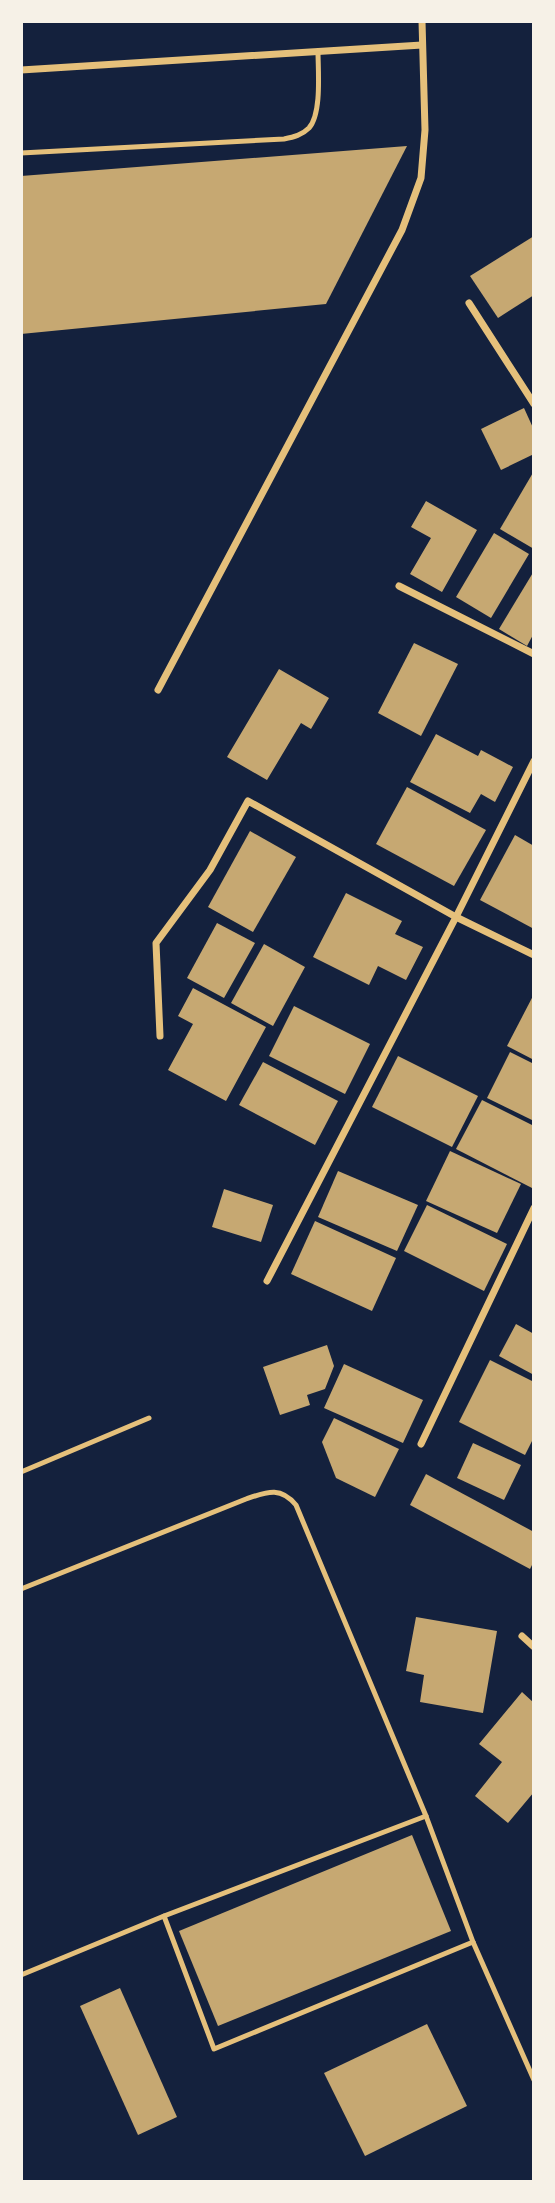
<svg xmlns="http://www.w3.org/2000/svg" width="555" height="2203" viewBox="0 0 555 2203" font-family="'Archivo Narrow',sans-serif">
<rect width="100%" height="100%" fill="#14213d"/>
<g fill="#c6a872">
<path d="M 407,146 L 326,304 L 21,334 L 21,176 Z"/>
<path d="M 534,236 L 534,295 L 498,318 L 470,276 Z"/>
<path d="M 524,408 L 534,430 L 534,454 L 501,470 L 481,429 Z"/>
<path d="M 534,471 L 534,549 L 500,529 Z"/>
<path d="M 426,501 L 477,530 L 442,592 L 410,574 L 431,538 L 411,527 Z"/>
<path d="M 494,533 L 529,554 L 491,618 L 456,597 Z"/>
<path d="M 534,571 L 534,633 L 527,646 L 499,629 Z"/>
<path d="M 414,643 L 458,664 L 421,736 L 378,713 Z"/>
<path d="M 279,669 L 329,698 L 311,729 L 301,723 L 267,780 L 227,757 Z"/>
<path d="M 436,734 L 478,756 L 481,750 L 513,767 L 495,802 L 481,794 L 470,813 L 410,782 Z"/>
<path d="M 407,787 L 486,830 L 454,886 L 376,844 Z"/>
<path d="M 250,831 L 296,857 L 253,932 L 208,907 Z"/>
<path d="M 515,835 L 534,846 L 534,929 L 480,900 Z"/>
<path d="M 346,893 L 402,921 L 395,934 L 423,947 L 406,980 L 378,966 L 369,985 L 313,957 Z"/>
<path d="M 217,923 L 255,943 L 224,998 L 187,978 Z"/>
<path d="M 264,944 L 305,967 L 273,1026 L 231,1003 Z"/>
<path d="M 193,988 L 266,1027 L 226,1101 L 168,1070 L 193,1024 L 178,1016 Z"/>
<path d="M 534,994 L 534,1060 L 507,1046 Z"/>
<path d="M 294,1006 L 370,1044 L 345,1094 L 269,1056 Z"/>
<path d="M 510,1052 L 534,1064 L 534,1121 L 487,1098 Z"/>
<path d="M 398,1056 L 478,1096 L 452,1147 L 372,1107 Z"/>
<path d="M 263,1062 L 338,1101 L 315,1145 L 239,1105 Z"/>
<path d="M 482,1100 L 534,1126 L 534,1183 L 532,1188 L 456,1149 Z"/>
<path d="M 450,1151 L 521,1184 L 497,1233 L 426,1201 Z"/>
<path d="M 338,1171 L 418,1205 L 397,1251 L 318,1217 Z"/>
<path d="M 224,1189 L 273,1205 L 261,1242 L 212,1227 Z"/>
<path d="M 427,1205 L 507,1244 L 484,1291 L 404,1251 Z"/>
<path d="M 315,1221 L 396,1258 L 372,1311 L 291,1274 Z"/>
<path d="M 516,1324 L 534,1334 L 534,1375 L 499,1356 Z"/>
<path d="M 327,1345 L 334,1366 L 325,1389 L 307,1395 L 310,1405 L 280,1415 L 263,1367 Z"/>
<path d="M 490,1360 L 534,1382 L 534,1437 L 525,1455 L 459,1422 Z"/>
<path d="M 344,1364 L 423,1400 L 403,1443 L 324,1408 Z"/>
<path d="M 334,1418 L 399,1449 L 375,1497 L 336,1478 L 322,1442 Z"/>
<path d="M 473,1443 L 521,1465 L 504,1500 L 457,1478 Z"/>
<path d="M 426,1474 L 534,1532 L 534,1561 L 530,1569 L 410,1505 Z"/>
<path d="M 416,1617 L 497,1631 L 483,1713 L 420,1702 L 424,1675 L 406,1671 Z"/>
<path d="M 522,1692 L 534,1703 L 534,1792 L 508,1823 L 475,1796 L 502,1762 L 479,1744 Z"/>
<path d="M 412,1835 L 451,1931 L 218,2026 L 179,1931 Z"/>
<path d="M 120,1988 L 177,2117 L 138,2135 L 80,2006 Z"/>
<path d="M 427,2024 L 467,2106 L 365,2156 L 324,2073 Z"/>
</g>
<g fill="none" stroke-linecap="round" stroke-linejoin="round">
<g stroke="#e5c07b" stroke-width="5">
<path d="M 21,153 L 284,139 C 294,137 302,135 309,128 C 322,113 318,71 318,51"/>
<path d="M 21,1472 L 149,1418"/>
<path d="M 21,1589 L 246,1499 C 267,1492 280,1486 296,1505 L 426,1816 L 473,1942 L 534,2080"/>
<path d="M 426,1816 L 164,1916 L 214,2049 L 473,1942"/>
<path d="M 21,1975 L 164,1916"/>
</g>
<g stroke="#e5c07b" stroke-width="7">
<path d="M 21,70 L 422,45"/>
<path d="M 469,303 L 534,404"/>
<path d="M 399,586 L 534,654"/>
<path d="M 158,690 L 402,230 L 421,178 L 425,130 L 422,21"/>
<path d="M 160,1036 L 156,943 L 210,870 L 248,801 L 456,917 L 534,955"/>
<path d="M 267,1281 L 456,917 L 534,761"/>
<path d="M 421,1444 L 534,1208"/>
<path d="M 522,1636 L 534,1647"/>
</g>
</g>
<rect width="555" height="2203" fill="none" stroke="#f6f1e7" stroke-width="46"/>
</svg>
